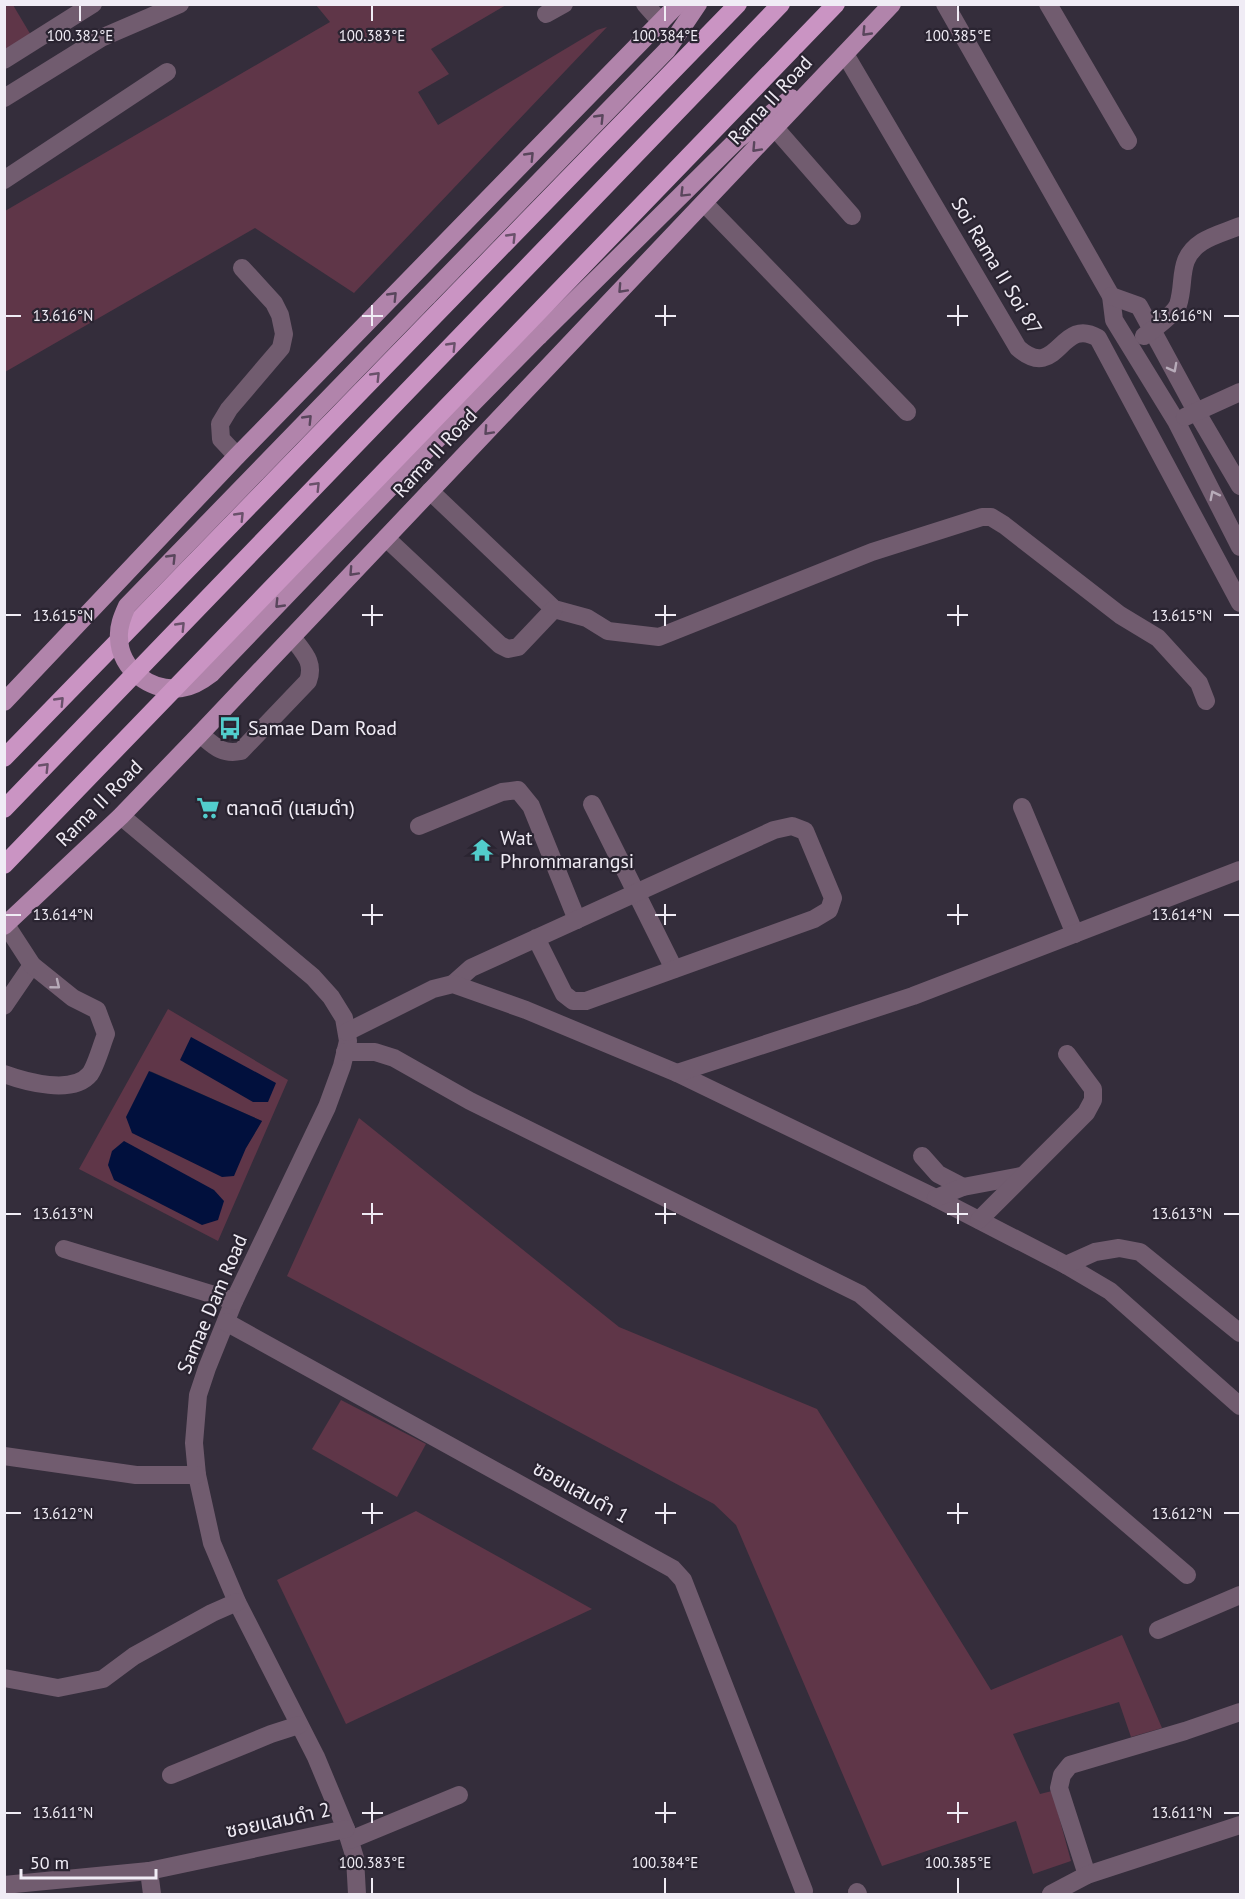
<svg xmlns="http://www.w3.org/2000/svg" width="1245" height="1899" viewBox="0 0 1245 1899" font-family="'PT Sans','Noto Sans Thai',sans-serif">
<rect width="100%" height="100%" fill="#342d3b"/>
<g fill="#5f3648" fill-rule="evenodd">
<path d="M 5,5 L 13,5 L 32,37 L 5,52 Z"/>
<path d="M 316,5 L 506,5 L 431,49 L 449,74 L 418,92 L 438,125 L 597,30 L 607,27 L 354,293 L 255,228 L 5,372 L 5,211 L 330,22 Z"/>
<path d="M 168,1009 L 288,1080 L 218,1241 L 79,1169 ZM 150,1071 L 262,1121 L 246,1148 Z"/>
<path d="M 359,1118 L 619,1327 L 817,1409 L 991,1690 L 1122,1635 L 1162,1728 L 1131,1737 L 1119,1702 L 1013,1734 L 1040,1794 L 1052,1791 L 1071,1861 L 1033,1874 L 1016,1821 L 882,1866 L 736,1525 L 714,1504 L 287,1276 Z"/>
<path d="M 341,1400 L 426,1444 L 397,1497 L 312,1449 Z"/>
<path d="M 416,1511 L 592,1609 L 346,1724 L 277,1580 Z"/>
</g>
<g fill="#01103d">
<path d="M 191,1037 L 276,1083 L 268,1102 L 253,1102 L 180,1060 Z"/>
<path d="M 149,1071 L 262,1121 L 246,1148 L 234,1176 L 222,1177 L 132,1133 L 126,1117 Z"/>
<path d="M 124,1141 L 214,1190 L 224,1201 L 218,1220 L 202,1225 L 114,1180 L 108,1165 L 112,1151 Z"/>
</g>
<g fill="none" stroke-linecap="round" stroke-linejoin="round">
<g stroke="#715c6f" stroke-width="18">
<path d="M 645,4 L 661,22"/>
<path d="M 945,4 L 1111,296 L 1114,320 L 1176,421 L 1240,547"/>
<path d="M 1048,4 L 1128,141"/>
<path d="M 546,14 L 564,4"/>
<path d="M 845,54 L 1018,348 C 1058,383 1060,315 1098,338 L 1240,603"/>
<path d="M 4,60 L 93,4"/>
<path d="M 4,98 L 101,38 L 180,4"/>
<path d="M 775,128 L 852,216"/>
<path d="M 4,180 L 167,72"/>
<path d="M 704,203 L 907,412"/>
<path d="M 1111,296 L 1139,306 L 1196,411 L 1240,486"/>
<path d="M 1144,336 C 1153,330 1174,314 1178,305 C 1186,281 1176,259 1202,242 C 1213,235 1228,231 1240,226"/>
<path d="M 1185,417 L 1240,392"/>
<path d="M 237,456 L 221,439 L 220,424 L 229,409 L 281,348 L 284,334 L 280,315 L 274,303 L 242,268"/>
<path d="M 430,491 L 554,609 L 587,618 L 608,631 L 659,637 L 872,552 L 982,517 L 991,517 L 1004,525 L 1120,615 L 1158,638 L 1199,683 L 1206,701"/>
<path d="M 386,538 L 500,645 L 508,649 L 518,647 L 554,609"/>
<path d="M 200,734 C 214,746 222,755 241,751 L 308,681 C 315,662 303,652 292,637"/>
<path d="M 592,804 L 674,969"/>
<path d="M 1022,807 L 1075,934"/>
<path d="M 121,816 L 313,977 L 331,997 L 344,1018 L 348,1041 L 342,1066 L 327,1107 L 234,1301 L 207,1368 L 198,1395 L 194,1443 L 197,1475 L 212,1543 L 237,1602 L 316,1757 L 346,1829 L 355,1858 L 357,1894"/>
<path d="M 419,826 L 502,792 L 518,790 L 531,806 L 577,920"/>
<path d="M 453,984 L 471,968 L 774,830 L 792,826 L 805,831 L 833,898 L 829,910 L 814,919 L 586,1001 L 573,1001 L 564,994 L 536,938"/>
<path d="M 4,1006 L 32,965"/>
<path d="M 347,1032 L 433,989 L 453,984 L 526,1010 L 677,1073 L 936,1198 L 1066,1265 L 1110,1291 L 1240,1406"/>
<path d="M 345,1052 L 375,1052 L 394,1058 L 470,1101 L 860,1294 L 1187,1575"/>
<path d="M 677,1073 L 913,996 L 1240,870"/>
<path d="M 4,1074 C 26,1082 73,1095 90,1074 C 96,1066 102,1044 106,1034 L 97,1010 L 73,998 L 32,965 L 6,925"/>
<path d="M 922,1156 L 938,1174 L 963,1187"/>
<path d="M 936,1198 L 963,1187 L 1021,1176"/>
<path d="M 979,1220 L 1086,1113 L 1093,1100 L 1093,1089 L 1067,1054"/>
<path d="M 64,1249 L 234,1301"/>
<path d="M 1066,1265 L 1095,1252 L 1119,1248 L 1140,1252 L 1240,1333"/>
<path d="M 226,1322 L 673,1569 L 683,1580 L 804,1891"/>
<path d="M 4,1456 L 136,1475 L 197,1475"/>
<path d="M 1158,1630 L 1240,1595"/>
<path d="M 4,1678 L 58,1688 L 103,1679 L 134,1656 L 212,1613 L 237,1602"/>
<path d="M 171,1775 L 271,1734 L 299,1725"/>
<path d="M 350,1840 L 459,1795"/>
<path d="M 149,1871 L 152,1894"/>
<path d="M 1087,1875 L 1059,1788 L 1062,1775 L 1070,1765 L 1185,1731 L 1240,1712"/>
<path d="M 4,1885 L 149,1871 L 346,1829"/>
<path d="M 857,1892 L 858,1894"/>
<path d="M 1051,1894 L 1087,1875 L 1240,1825"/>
</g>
<g stroke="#b184ab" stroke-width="18">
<path d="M 428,296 L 667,50 L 698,4"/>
<path d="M 539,336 L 737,140 L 791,98"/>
<path d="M 4,702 L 237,456 L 678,4"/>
<path d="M 4,926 L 121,816 L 200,734 L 892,4"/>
</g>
<path stroke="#ca94c3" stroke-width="18" d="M 4,758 L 738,4"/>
<path stroke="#b184ab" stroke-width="18" d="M 428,296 L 127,606 C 122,617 118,627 119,638 C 120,670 151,692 182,688 C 193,687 202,681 211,674 L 405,472 L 539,336"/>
<g stroke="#ca94c3" stroke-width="18">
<path d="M 4,809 L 781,4"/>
<path d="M 4,865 L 836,4"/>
</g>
</g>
<defs><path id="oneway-chevron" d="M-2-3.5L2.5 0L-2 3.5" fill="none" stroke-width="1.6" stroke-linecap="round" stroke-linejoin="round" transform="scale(1.5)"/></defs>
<g stroke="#59465c">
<use href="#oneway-chevron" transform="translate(866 32) rotate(134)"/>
<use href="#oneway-chevron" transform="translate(600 118) rotate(-46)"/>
<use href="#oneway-chevron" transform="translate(756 148) rotate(133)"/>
<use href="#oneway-chevron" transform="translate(530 156) rotate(-46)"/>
<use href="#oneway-chevron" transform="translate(684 193) rotate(135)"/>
<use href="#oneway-chevron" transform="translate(622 289) rotate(133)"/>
<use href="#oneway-chevron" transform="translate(393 296) rotate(-46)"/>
<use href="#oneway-chevron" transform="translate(308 419) rotate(-46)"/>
<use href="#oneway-chevron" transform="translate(488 431) rotate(133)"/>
<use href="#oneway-chevron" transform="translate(172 558) rotate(-46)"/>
<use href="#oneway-chevron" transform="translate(353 572) rotate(133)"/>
<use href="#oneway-chevron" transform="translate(279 604) rotate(134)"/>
</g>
<g stroke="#6a516b">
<use href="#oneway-chevron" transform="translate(512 237) rotate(-46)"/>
<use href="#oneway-chevron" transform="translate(452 346) rotate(-46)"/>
<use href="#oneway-chevron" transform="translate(376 376) rotate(-46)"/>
<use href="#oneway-chevron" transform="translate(316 486) rotate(-46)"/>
<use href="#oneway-chevron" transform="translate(240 516) rotate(-46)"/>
<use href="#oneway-chevron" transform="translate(181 626) rotate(-46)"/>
<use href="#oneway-chevron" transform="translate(60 701) rotate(-46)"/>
<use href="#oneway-chevron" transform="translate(45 767) rotate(-46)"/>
</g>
<g stroke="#b7abb9">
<use href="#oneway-chevron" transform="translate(1173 368) rotate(62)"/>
<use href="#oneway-chevron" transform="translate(1214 495) rotate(-117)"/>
<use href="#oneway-chevron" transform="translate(56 985) rotate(39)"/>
</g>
<path fill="none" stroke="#f0ecf5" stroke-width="2" d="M 80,6 L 80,21M 372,6 L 372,21M 665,6 L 665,21M 958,6 L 958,21M 372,305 L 372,326M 665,305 L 665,326M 958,305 L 958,326M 6,316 L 21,316M 362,316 L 383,316M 655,316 L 676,316M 947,316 L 968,316M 1224,316 L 1239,316M 372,605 L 372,626M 665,605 L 665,626M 958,605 L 958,626M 6,615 L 21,615M 362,615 L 383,615M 655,615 L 676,615M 947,615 L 968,615M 1224,615 L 1239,615M 372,904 L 372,925M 665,904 L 665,925M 958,904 L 958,925M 6,915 L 21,915M 362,915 L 383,915M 655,915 L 676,915M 947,915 L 968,915M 1224,915 L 1239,915M 372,1203 L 372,1224M 665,1203 L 665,1224M 958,1203 L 958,1224M 6,1214 L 21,1214M 362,1214 L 383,1214M 655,1214 L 676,1214M 947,1214 L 968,1214M 1224,1214 L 1239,1214M 372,1503 L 372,1524M 665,1503 L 665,1524M 958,1503 L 958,1524M 6,1513 L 21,1513M 362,1513 L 383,1513M 655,1513 L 676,1513M 947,1513 L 968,1513M 1224,1513 L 1239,1513M 372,1802 L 372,1823M 665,1802 L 665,1823M 958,1802 L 958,1823M 6,1813 L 21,1813M 362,1813 L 383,1813M 655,1813 L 676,1813M 947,1813 L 968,1813M 1224,1813 L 1239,1813M 372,1878 L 372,1893M 665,1878 L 665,1893M 958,1878 L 958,1893"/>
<defs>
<g id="bus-bare" transform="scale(1.8)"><path d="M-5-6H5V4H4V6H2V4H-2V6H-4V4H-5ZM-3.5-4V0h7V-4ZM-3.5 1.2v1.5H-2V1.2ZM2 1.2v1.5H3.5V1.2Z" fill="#52cdcc" stroke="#2a2431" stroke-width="2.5" paint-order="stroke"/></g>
<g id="supermarket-bare" transform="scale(1.8)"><path d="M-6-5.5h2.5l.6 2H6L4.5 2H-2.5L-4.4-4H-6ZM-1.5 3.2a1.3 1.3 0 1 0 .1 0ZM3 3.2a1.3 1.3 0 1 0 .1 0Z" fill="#52cdcc" stroke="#2a2431" stroke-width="2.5" paint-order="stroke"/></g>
<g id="temple-bare" transform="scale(1.8)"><path d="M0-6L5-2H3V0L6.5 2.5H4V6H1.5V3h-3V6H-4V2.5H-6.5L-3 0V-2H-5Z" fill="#52cdcc" stroke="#2a2431" stroke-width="2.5" paint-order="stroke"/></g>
</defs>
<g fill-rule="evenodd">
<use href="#bus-bare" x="230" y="728"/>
<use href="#supermarket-bare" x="208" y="808"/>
<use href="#temple-bare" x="482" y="850"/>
</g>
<g text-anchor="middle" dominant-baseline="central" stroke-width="4.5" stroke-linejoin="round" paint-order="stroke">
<g font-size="20" fill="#f0ecf5" stroke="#2a2431">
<text transform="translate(770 100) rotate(-47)">Rama II Road</text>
<text transform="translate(997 266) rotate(59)">Soi Rama II Soi 87</text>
<text transform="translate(435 453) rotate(-47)">Rama II Road</text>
<text transform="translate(99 803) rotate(-45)">Rama II Road</text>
<text transform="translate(212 1304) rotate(-67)">Samae Dam Road</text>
<text transform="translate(581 1492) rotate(29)">ซอยแสมดำ 1</text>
<text transform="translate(278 1820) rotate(-12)">ซอยแสมดำ 2</text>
</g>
<g font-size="20" fill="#f0ecf5" stroke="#2a2431" text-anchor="start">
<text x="248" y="728">Samae Dam Road</text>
<text x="226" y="808">ตลาดดี (แสมดำ)</text>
<text x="500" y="838">Wat<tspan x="500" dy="23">Phrommarangsi</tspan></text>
</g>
</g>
<g font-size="15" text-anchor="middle" fill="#f0ecf5" stroke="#2a2431" stroke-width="4.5" stroke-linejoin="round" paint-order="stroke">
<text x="80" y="41">100.382°E</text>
<text x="372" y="41">100.383°E</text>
<text x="665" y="41">100.384°E</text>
<text x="958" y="41">100.385°E</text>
<text x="63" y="321">13.616°N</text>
<text x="1182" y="321">13.616°N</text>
<text x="63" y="621">13.615°N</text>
<text x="1182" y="621">13.615°N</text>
<text x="63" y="920">13.614°N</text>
<text x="1182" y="920">13.614°N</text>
<text x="63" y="1219">13.613°N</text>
<text x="1182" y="1219">13.613°N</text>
<text x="63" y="1519">13.612°N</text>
<text x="1182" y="1519">13.612°N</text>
<text x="63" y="1818">13.611°N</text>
<text x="1182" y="1818">13.611°N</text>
<text x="372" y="1868">100.383°E</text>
<text x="665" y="1868">100.384°E</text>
<text x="958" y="1868">100.385°E</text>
</g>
<rect width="1245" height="1899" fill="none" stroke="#f0ecf5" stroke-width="12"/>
<path d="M21 1869v9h135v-9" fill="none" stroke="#f0ecf5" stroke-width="3"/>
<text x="30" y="1869" font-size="18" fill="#f0ecf5" stroke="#2a2431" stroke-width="4.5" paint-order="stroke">50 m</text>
</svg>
